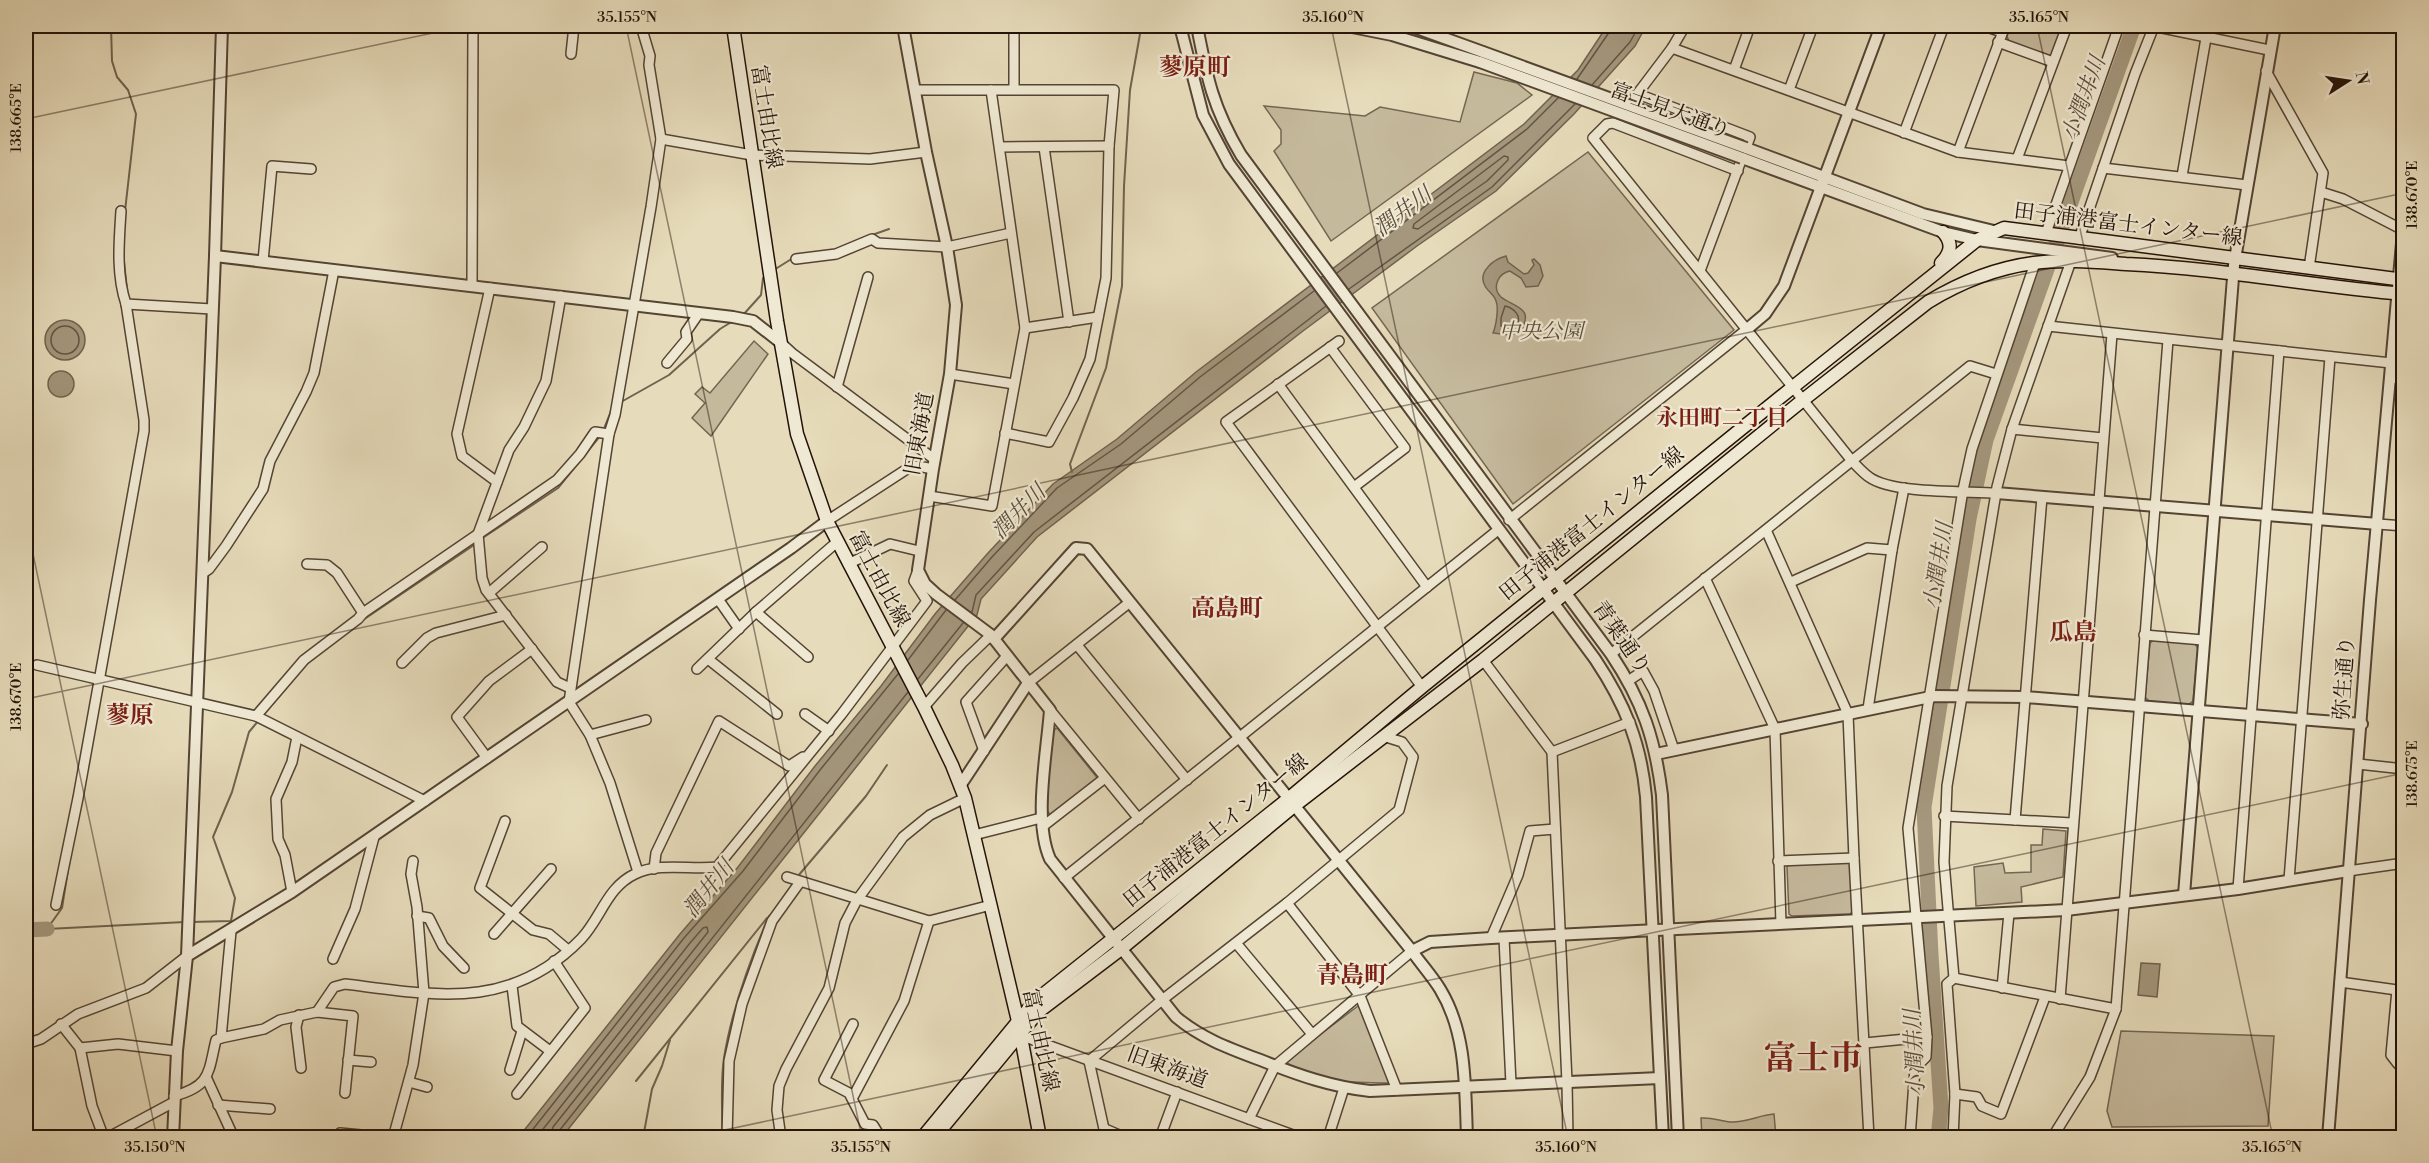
<svg xmlns="http://www.w3.org/2000/svg" width="2429" height="1163" viewBox="0 0 2429 1163" font-family="'Libre Bodoni','Noto Serif JP',serif">
<rect width="100%" height="100%" fill="#e6dbba"/>
<filter id="stains"><feTurbulence type="fractalNoise" baseFrequency=".00333" numOctaves="4"/><feColorMatrix values="0 0 0 0 .2 0 0 0 0 .09 0 0 0 0 .02 0 0 0 .5 -.17"/></filter>
<radialGradient id="worn" r=".72"><stop offset=".6" stop-color="#630" stop-opacity="0"/><stop offset="1" stop-color="#630" stop-opacity=".3"/></radialGradient>
<g fill="#c5b99c" stroke="#746652" stroke-width="1.5">
<path d="M 2011,26 L 2064,26 L 2053,55 L 2049,57 L 2009,42 L 2007,36 Z"/>
<path d="M 1474,72 L 1517,83 L 1532,95 L 1331,241 L 1274,151 L 1281,144 L 1281,130 L 1264,106 L 1365,116 L 1380,107 L 1460,122 Z"/>
<path d="M 1588,152 L 1734,330 L 1513,504 L 1372,308 Z"/>
<path d="M 754,341 L 768,354 L 711,436 L 692,418 L 705,403 L 695,394 L 702,387 L 710,393 Z"/>
<path d="M 2154,640 L 2194,643 L 2198,648 L 2193,701 L 2188,705 L 2149,701 L 2145,697 L 2150,643 Z"/>
<path d="M 1057,728 L 1099,780 L 1051,815 L 1047,811 L 1051,731 Z"/>
<path d="M 2043,829 L 2066,831 L 2063,877 L 2021,887 L 2022,902 L 1976,906 L 1974,867 L 2003,863 L 2005,873 L 2031,872 L 2031,845 L 2042,845 Z"/>
<path d="M 1849,862 L 1852,866 L 1854,910 L 1850,914 L 1792,916 L 1789,914 L 1787,867 L 1790,865 Z"/>
<path d="M 1358,1006 L 1361,1007 L 1390,1083 C 1360,1083 1308,1083 1285,1061 Z"/>
<path d="M 2121,1031 L 2274,1036 L 2268,1126 L 2112,1127 L 2107,1111 Z"/>
<path d="M 1774,1114 L 1776,1137 L 1702,1137 L 1701,1118 C 1712,1117 1720,1121 1730,1122 C 1746,1123 1759,1115 1774,1114 Z"/>
</g>
<g fill="#a4977d" stroke="#70624e" stroke-width="1.5">
<path d="M 1607,26 L 1646,26 L 1635,46 L 1574,114 L 1496,191 L 1417,246 L 1303,331 L 1037,537 L 981,599 L 977,615 L 562,1137 L 518,1138 L 680,934 L 738,867 L 815,766 L 881,686 L 935,614 L 988,553 L 1053,484 L 1117,439 L 1196,372 L 1524,124 L 1578,70 Z"/>
<path d="M 1506,256 L 1508,262 L 1524,274 L 1528,273 L 1534,265 L 1532,260 L 1534,259 L 1540,265 L 1543,276 L 1538,286 L 1526,287 L 1521,278 L 1510,271 C 1499,273 1491,287 1501,297 C 1513,307 1536,307 1520,332 L 1509,335 L 1493,333 C 1496,326 1499,308 1496,301 C 1494,294 1488,292 1485,286 C 1477,272 1494,259 1506,256 Z"/>
<circle cx="65" cy="340" r="20"/>
<circle cx="61" cy="384" r="13"/>
<path d="M 2141,963 L 2160,964 L 2157,997 L 2138,995 Z"/>
</g>
<g fill="none" stroke-linecap="round" stroke-linejoin="round">
<g stroke="#645442" stroke-width="1.5">
<path d="M 1577,79 L 1610,31 L 1612,26"/>
<path d="M 1592,85 L 1630,42 L 1639,26"/>
<path d="M 1504,156 L 1508,157 L 1508,160 L 1487,181 L 1418,229 L 1413,228 L 1414,224 Z"/>
<path d="M 1337,273 L 1527,129 L 1558,98"/>
<path d="M 1349,289 L 1492,187 L 1575,104"/>
<path d="M 1505,306 C 1526,311 1521,336 1501,326 L 1501,318 Z"/>
<circle cx="65" cy="340" r="14"/>
<path d="M 955,600 L 992,557 L 1057,488 L 1121,444 L 1200,377 L 1314,291"/>
<path d="M 972,612 L 976,595 L 1034,532 L 1326,306"/>
<path d="M 908,660 L 946,610"/>
<path d="M 918,679 L 963,623"/>
<path d="M 526,1138 L 684,938 L 743,871 L 820,770 L 898,674"/>
<path d="M 536,1138 L 690,943 L 703,928 L 707,927 L 708,932 L 553,1127 L 550,1138"/>
<path d="M 557,1138 L 559,1131 L 908,692"/>
</g>
<g stroke="#70624e" stroke-width="2">
<path d="M 111,26 L 112,61 L 117,77 L 128,90 L 136,114 L 125,211"/>
<path d="M 872,235 L 889,229"/>
<path d="M 123,253 L 127,289"/>
<path d="M 777,268 L 793,258"/>
<path d="M 743,315 L 761,295 L 763,278"/>
<path d="M 621,402 L 669,375 L 720,329 L 733,321"/>
<path d="M 603,431 L 611,411"/>
<path d="M 1072,472 L 1070,464 L 1106,368 L 1122,286 L 1124,186 L 1130,90 L 1140,34 L 1139,26"/>
<path d="M 481,539 L 558,488 L 600,436"/>
<path d="M 360,622 L 477,543"/>
<path d="M 263,715 L 310,660"/>
<path d="M 798,876 L 866,796 L 887,765"/>
<path d="M 191,922 L 231,921 L 235,898 L 213,837 L 232,792 L 249,732 L 259,720"/>
<path d="M 47,929 L 185,922"/>
<path d="M 47,929 L 62,908 L 68,870"/>
<path d="M 636,1081 L 767,918"/>
<path d="M 643,1138 L 652,1089 L 662,1066 L 670,1040"/>
<path d="M 722,1138 C 723,1112 720,1084 724,1058 C 732,1008 749,962 769,916"/>
</g>
<g stroke="#a4977d" stroke-width="15">
<path d="M 26,930 L 47,929"/>
<path d="M 1938,1138 L 1941,1108 L 1931,955 L 1924,807 L 1969,519 L 1986,440 L 2134,26"/>
</g>
<g stroke="#544434" stroke-width="12">
<g id="minor">
<path d="M 1014,26 L 1014,89"/>
<path d="M 1984,26 L 2002,32"/>
<path d="M 2153,26 L 2269,50"/>
<path d="M 1998,42 L 2053,62"/>
<path d="M 1672,48 L 1958,152 L 2069,166"/>
<path d="M 571,54 L 574,26"/>
<path d="M 1734,70 L 1750,26"/>
<path d="M 2266,71 L 2323,173 L 2309,268"/>
<path d="M 915,90 L 1114,90 L 1109,146 L 1106,278 L 1090,359 L 1073,398 L 1049,442 L 1005,433"/>
<path d="M 1789,90 L 1813,26"/>
<path d="M 1638,94 L 1750,137 L 1746,148"/>
<path d="M 1635,97 L 1672,48 L 1685,26"/>
<path d="M 1904,133 L 1944,26"/>
<path d="M 661,139 L 752,155 L 870,159 L 926,152"/>
<path d="M 1000,147 L 1109,146"/>
<path d="M 1044,147 L 1069,322"/>
<path d="M 1958,152 L 2005,26"/>
<path d="M 2017,159 L 2067,26"/>
<path d="M 2103,168 L 2247,185"/>
<path d="M 1738,171 L 1613,123 L 1607,124 L 1593,138 L 1852,461 C 1857,466 1863,473 1869,477 C 1892,494 1965,491 1996,493"/>
<path d="M 2182,176 L 2206,38"/>
<path d="M 2321,192 L 2343,199 L 2403,230"/>
<path d="M 121,211 C 119,242 116,274 126,304 L 212,309"/>
<path d="M 2046,233 L 2119,26"/>
<path d="M 2079,239 L 2135,74 L 2154,26"/>
<path d="M 796,259 L 836,254 L 872,239 L 878,243 L 947,247 L 1011,233"/>
<path d="M 263,261 L 272,166 L 311,169"/>
<path d="M 2071,261 L 2012,429 L 1997,487 L 1947,786 L 1944,862 L 1954,978 L 2116,1009"/>
<path d="M 1700,271 L 1742,158"/>
<path d="M 472,286 L 473,26"/>
<path d="M 490,288 L 457,434 L 462,456 L 497,482"/>
<path d="M 561,296 L 546,381 L 524,427 L 509,450 L 478,534 L 482,578 L 486,590 L 557,682 L 570,688"/>
<path d="M 2048,326 L 2391,363"/>
<path d="M 1025,328 L 1098,317"/>
<path d="M 1339,341 L 1226,422 L 1422,687"/>
<path d="M 780,342 L 792,353 L 934,459"/>
<path d="M 1330,347 L 1405,448 L 1354,487"/>
<path d="M 667,363 L 687,339 L 686,332 L 699,313"/>
<path d="M 950,374 L 1014,384"/>
<path d="M 2390,378 L 2404,379"/>
<path d="M 1278,384 L 1427,587"/>
<path d="M 837,387 L 868,277"/>
<path d="M 2012,429 L 2103,438"/>
<path d="M 929,496 L 992,506 L 1025,328 L 991,90"/>
<path d="M 1509,520 L 1746,330"/>
<path d="M 827,521 L 910,467 L 918,466 L 933,469"/>
<path d="M 2378,524 L 2404,526"/>
<path d="M 1766,530 L 1848,714 L 1854,858 L 1869,1138"/>
<path d="M 307,564 L 327,565 L 337,573 L 363,613 L 557,480 L 580,454 L 595,432 L 609,434"/>
<path d="M 848,564 L 890,544 L 919,551"/>
<path d="M 203,573 L 209,569 L 226,546 L 263,489 L 270,461 L 306,392 L 314,373 L 334,270"/>
<path d="M 1705,578 L 1775,729 L 1781,924"/>
<path d="M 1791,582 L 1867,548 L 1892,550"/>
<path d="M 489,593 L 542,547"/>
<path d="M 718,599 L 739,629"/>
<path d="M 756,612 L 808,657"/>
<path d="M 2144,635 L 2203,640"/>
<path d="M 1077,645 L 1187,780"/>
<path d="M 1611,654 L 1970,366 L 1996,374"/>
<path d="M 708,659 L 777,714"/>
<path d="M 1483,660 L 1552,752 L 1567,1082 L 1568,1138"/>
<path d="M 402,663 L 427,638 L 436,633 L 506,615"/>
<path d="M 37,665 L 256,716 L 425,801"/>
<path d="M 697,669 L 756,612 L 837,542"/>
<path d="M 1628,681 L 1643,671 L 1654,691 L 1674,750"/>
<path d="M 1028,683 L 1130,602"/>
<path d="M 924,707 L 962,663 L 991,635"/>
<path d="M 1868,709 L 1892,550 L 1904,488"/>
<path d="M 1050,710 L 1139,819"/>
<path d="M 805,714 L 829,731"/>
<path d="M 256,716 L 304,660 L 358,619 L 363,613"/>
<path d="M 590,735 L 646,720"/>
<path d="M 984,751 L 966,702 L 1007,656"/>
<path d="M 1552,752 L 1630,722"/>
<path d="M 487,758 L 457,717 L 489,681 L 532,649"/>
<path d="M 2358,764 L 2404,769"/>
<path d="M 1944,816 L 2072,823"/>
<path d="M 2015,820 L 2042,497"/>
<path d="M 505,821 L 480,888 L 533,930 L 549,934 L 568,950"/>
<path d="M 1042,827 L 1105,778"/>
<path d="M 974,835 L 1041,818"/>
<path d="M 1778,861 L 1854,858"/>
<path d="M 654,869 L 656,853 L 719,721 L 789,766 L 803,757"/>
<path d="M 2348,871 L 2404,863"/>
<path d="M 638,872 L 610,783 L 590,735 L 569,702 L 609,434 L 615,415 L 651,207 L 661,139 L 649,65 L 650,56 L 641,26"/>
<path d="M 787,877 L 929,921 L 991,905"/>
<path d="M 1064,878 L 1498,530"/>
<path d="M 2289,880 L 2330,357"/>
<path d="M 2238,889 L 2279,351"/>
<path d="M 292,892 L 285,855 L 278,839 L 276,799 L 292,762 L 297,737"/>
<path d="M 1287,903 L 1360,996 L 1397,1090"/>
<path d="M 56,905 L 78,798 L 144,431 L 144,420 L 126,304"/>
<path d="M 417,916 L 429,918 L 443,946 L 464,968"/>
<path d="M 494,934 L 551,869"/>
<path d="M 1491,938 L 1518,875 L 1530,831 L 1555,829"/>
<path d="M 1504,938 L 1511,1084"/>
<path d="M 1236,943 L 1312,1034"/>
<path d="M 333,959 L 355,909 L 374,837"/>
<path d="M 2340,982 L 2404,991"/>
<path d="M 512,986 L 517,1026 L 550,1051"/>
<path d="M 2002,988 L 2009,913"/>
<path d="M 2397,990 L 2391,1055 L 2398,1064 L 2404,1065"/>
<path d="M 2060,999 L 2112,334"/>
<path d="M 317,1012 L 334,987 L 345,984 C 434,995 510,1012 581,939 C 601,918 607,887 635,874 C 660,862 690,870 717,867 L 841,715 L 927,601 L 914,581 L 918,570"/>
<path d="M 299,1015 L 296,1027 L 301,1068"/>
<path d="M 61,1024 L 80,1048 L 92,1106 L 104,1138"/>
<path d="M 853,1024 L 824,1080 L 849,1093 L 865,1124 L 873,1125 L 881,1138"/>
<path d="M 1020,1035 L 1301,1138"/>
<path d="M 221,1038 L 264,1029 L 280,1020 L 317,1012 L 353,1016 L 345,1093"/>
<path d="M 1865,1043 L 1927,1037"/>
<path d="M 26,1044 L 41,1039 L 78,1014 L 146,988 L 187,956"/>
<path d="M 80,1048 L 118,1044 L 177,1051"/>
<path d="M 348,1060 L 371,1062"/>
<path d="M 1089,1061 L 1162,1000 L 1287,903 L 1399,810 L 1413,757 L 1402,742 L 1386,737"/>
<path d="M 1089,1061 L 1106,1138"/>
<path d="M 510,1070 L 522,1031"/>
<path d="M 207,1079 L 234,1138"/>
<path d="M 409,1082 L 427,1087"/>
<path d="M 517,1094 L 585,1008 L 554,961"/>
<path d="M 1955,1094 L 1977,1097 L 1982,1106 L 2001,1114 L 2045,997"/>
<path d="M 174,1096 C 211,1086 208,1073 216,1040 L 221,1038 L 231,931"/>
<path d="M 853,1097 L 904,1001 L 929,921"/>
<path d="M 218,1105 L 270,1109"/>
<path d="M 1249,1119 L 1275,1066 L 1412,951"/>
<path d="M 1105,1129 L 1126,1138"/>
<path d="M 340,1133 L 393,1138 L 413,1065 L 424,993 L 417,907 L 411,874 L 413,861"/>
<path d="M 107,1138 L 174,1102"/>
<path d="M 727,1138 L 729,1061 L 742,1004 L 772,921 L 800,882"/>
<path d="M 781,1138 L 777,1110 L 779,1086 L 786,1069 L 829,988 L 845,923 L 857,900 L 903,837 L 930,815 L 965,798"/>
<path d="M 1160,1138 L 1177,1092"/>
<path d="M 1328,1138 L 1344,1088"/>
<path d="M 1910,1138 L 1915,1068 L 1926,1057 L 1927,1037 L 1908,828 L 1963,490 L 1972,449 L 2035,263"/>
<path d="M 1953,1138 L 1955,1094 L 1947,984 L 1954,978"/>
<path d="M 2052,1138 L 2090,1077 L 2116,1009 L 2168,340"/>
</g>
</g>
<g stroke="#544434" stroke-width="14">
<g id="tertiary">
<path d="M 903,26 L 926,152 L 947,247 L 956,305 L 950,374 L 933,469 L 918,570 L 925,584 L 936,594 L 991,635 L 1050,710 C 1047,752 1033,821 1050,859 L 1176,1017 C 1202,1039 1231,1049 1263,1061 C 1298,1075 1332,1087 1370,1091 L 1660,1078"/>
<path d="M 1180,26 L 1203,115 L 1229,164 L 1595,659 C 1625,704 1641,743 1646,797 L 1663,1138"/>
<path d="M 1197,26 C 1207,78 1213,108 1241,155 L 1611,654 C 1643,702 1655,739 1662,795 L 1678,1138"/>
<path d="M 1347,26 L 1392,35 L 1480,62"/>
<path d="M 1411,26 L 1483,52"/>
<path d="M 1746,148 L 1923,214 L 1994,231"/>
<path d="M 1742,158 L 1943,232 L 1977,240 L 2112,258"/>
<path d="M 215,256 L 733,317 L 753,321 L 780,342"/>
<path d="M 1746,330 L 1765,314 L 1784,286 L 1881,26"/>
<path d="M 1996,493 L 2378,524"/>
<path d="M 994,639 L 1076,548 L 1087,549 L 1412,951 C 1421,964 1432,976 1440,989 C 1467,1033 1465,1087 1467,1138"/>
<path d="M 1656,754 L 1935,696 L 2025,697 L 2362,724"/>
<path d="M 960,786 L 1028,683"/>
<path d="M 2184,895 L 2234,265 L 2275,26"/>
<path d="M 1412,951 L 1430,942 L 1491,938 L 2066,910 L 2238,889 L 2348,871"/>
<path d="M 187,956 L 292,892 L 791,548 L 827,521"/>
<path d="M 173,1138 L 177,1051 L 187,956 L 215,256 L 222,26"/>
<path d="M 2328,1138 L 2370,600 L 2404,221"/>
</g>
</g>
<g stroke="#231208" stroke-width="15">
<g id="secondary">
<path d="M 733,26 L 777,321 L 797,434 L 827,521 L 924,707 L 952,765 L 965,798 L 1018,1021 L 1040,1138"/>
<path d="M 1941,263 C 1951,253 1953,243 1943,232"/>
<path d="M 922,1138 L 1035,1001 L 1288,799 L 1422,687 L 1793,387 L 1977,240 L 2004,228 L 2404,280"/>
<path d="M 934,1138 L 1038,1012 L 1121,949 L 1294,806 L 1483,660 L 1803,400 L 1928,302 C 1961,282 1996,268 2034,263 C 2064,259 2096,262 2126,264 C 2219,268 2311,286 2404,294"/>
</g>
</g>
<use href="#minor" stroke="#efe8d2" stroke-width="9"/>
<use href="#tertiary" stroke="#efe8d2" stroke-width="10"/>
<use href="#secondary" stroke="#efe8d2" stroke-width="12"/>
<path stroke="#231208" stroke-width="2" stroke-dasharray="10 10" stroke-linecap="butt" d="M 26,425 L 26,487"/>
<g stroke="#544434" stroke-width="14" stroke-linecap="butt">
<g id="tertiary-bridge">
<path d="M 1483,52 L 1746,148"/>
<path d="M 1480,62 L 1742,158"/>
</g>
</g>
<use href="#tertiary-bridge" stroke="#efe8d2" stroke-width="10"/>
</g>
<path fill="none" stroke="#231208" stroke-width="1.5" stroke-opacity="0.45" d="M 626,26 L 862,1138M 1331,26 L 1568,1138M 2037,26 L 2273,1138M 26,119 L 466,26M 26,521 L 157,1138M 26,699 L 2404,193M 687,1138 L 2404,773"/>
<g text-anchor="middle" dominant-baseline="central" stroke-width="4.5" stroke-linejoin="round" paint-order="stroke">
<g font-size="21" fill="#231208" stroke="#efe8d2">
<text transform="translate(1670 111) rotate(20)">富士見大通り</text>
<text transform="translate(766 117) rotate(81)">富士由比線</text>
<text transform="translate(2128 225) rotate(7)">田子浦港富士インター線</text>
<text transform="translate(920 434) rotate(-80)">旧東海道</text>
<text transform="translate(1592 524) rotate(-39)">田子浦港富士インター線</text>
<text transform="translate(879 579) rotate(62)">富士由比線</text>
<text transform="translate(1621 638) rotate(55)">青葉通り</text>
<text transform="translate(2345 678) rotate(-86)">弥生通り</text>
<text transform="translate(1216 831) rotate(-39)">田子浦港富士インター線</text>
<text transform="translate(1040 1040) rotate(78)">富士由比線</text>
<text transform="translate(1167 1068) rotate(20)">旧東海道</text>
</g>
<g font-size="21" font-style="italic" fill="#5c4c3c" stroke="#efe8d2">
<text x="1541" y="332">中央公園</text>
</g>
<g font-size="22" font-style="italic" fill="#5d4e3d" stroke="#efe8d2">
<text transform="translate(2084 99) rotate(-70)">小潤井川</text>
<text transform="translate(1403 212) rotate(-37)">潤井川</text>
<text transform="translate(1019 512) rotate(-45)">潤井川</text>
<text transform="translate(1939 566) rotate(-81)">小潤井川</text>
<text transform="translate(709 889) rotate(-51)">潤井川</text>
<text transform="translate(1915 1053) rotate(-93)">小潤井川</text>
</g>
<g font-size="22" font-weight="bold" fill="#7a1f14" stroke="#efe8d2">
<text x="1722" y="418">永田町二丁目</text>
</g>
<g font-size="24" font-weight="bold" fill="#7a1f14" stroke="#efe8d2">
<text x="1195" y="68">蓼原町</text>
<text x="1227" y="609">高島町</text>
<text x="2073" y="633">瓜島</text>
<text x="130" y="716">蓼原</text>
<text x="1352" y="976">青島町</text>
</g>
<g font-size="33" font-weight="bold" fill="#7a1f14" stroke="#efe8d2">
<text x="1813" y="1059">富士市</text>
</g>
</g>
<rect width="2429" height="1163" fill="none" stroke="#e6dbba" stroke-width="66"/>
<g transform="translate(2348 81) rotate(78)" stroke="#efe8d2" stroke-width="4.5" paint-order="stroke">
<path d="M0-4.5L10 22L0 15L-10 22Z" fill="#231208"/>
<text y="-9" font-size="16" font-weight="bold" text-anchor="middle" fill="#231208">N</text>
</g>
<rect x="33" y="33" width="2363" height="1097" fill="none" stroke="#231208" stroke-width="2"/>
<g font-size="15" text-anchor="middle" fill="#231208">
<text x="627" y="22">35.155°N</text>
<text x="1333" y="22">35.160°N</text>
<text x="2039" y="22">35.165°N</text>
<text transform="translate(16 118) rotate(-90)" y="5">138.665°E</text>
<text transform="translate(2412 195) rotate(-90)" y="5">138.670°E</text>
<text transform="translate(16 697) rotate(-90)" y="5">138.670°E</text>
<text transform="translate(2412 774) rotate(-90)" y="5">138.675°E</text>
<text x="155" y="1152">35.150°N</text>
<text x="861" y="1152">35.155°N</text>
<text x="1566" y="1152">35.160°N</text>
<text x="2272" y="1152">35.165°N</text>
</g>
<rect width="100%" height="100%" filter="url(#stains)"/>
<rect width="100%" height="100%" fill="url(#worn)"/>
</svg>
